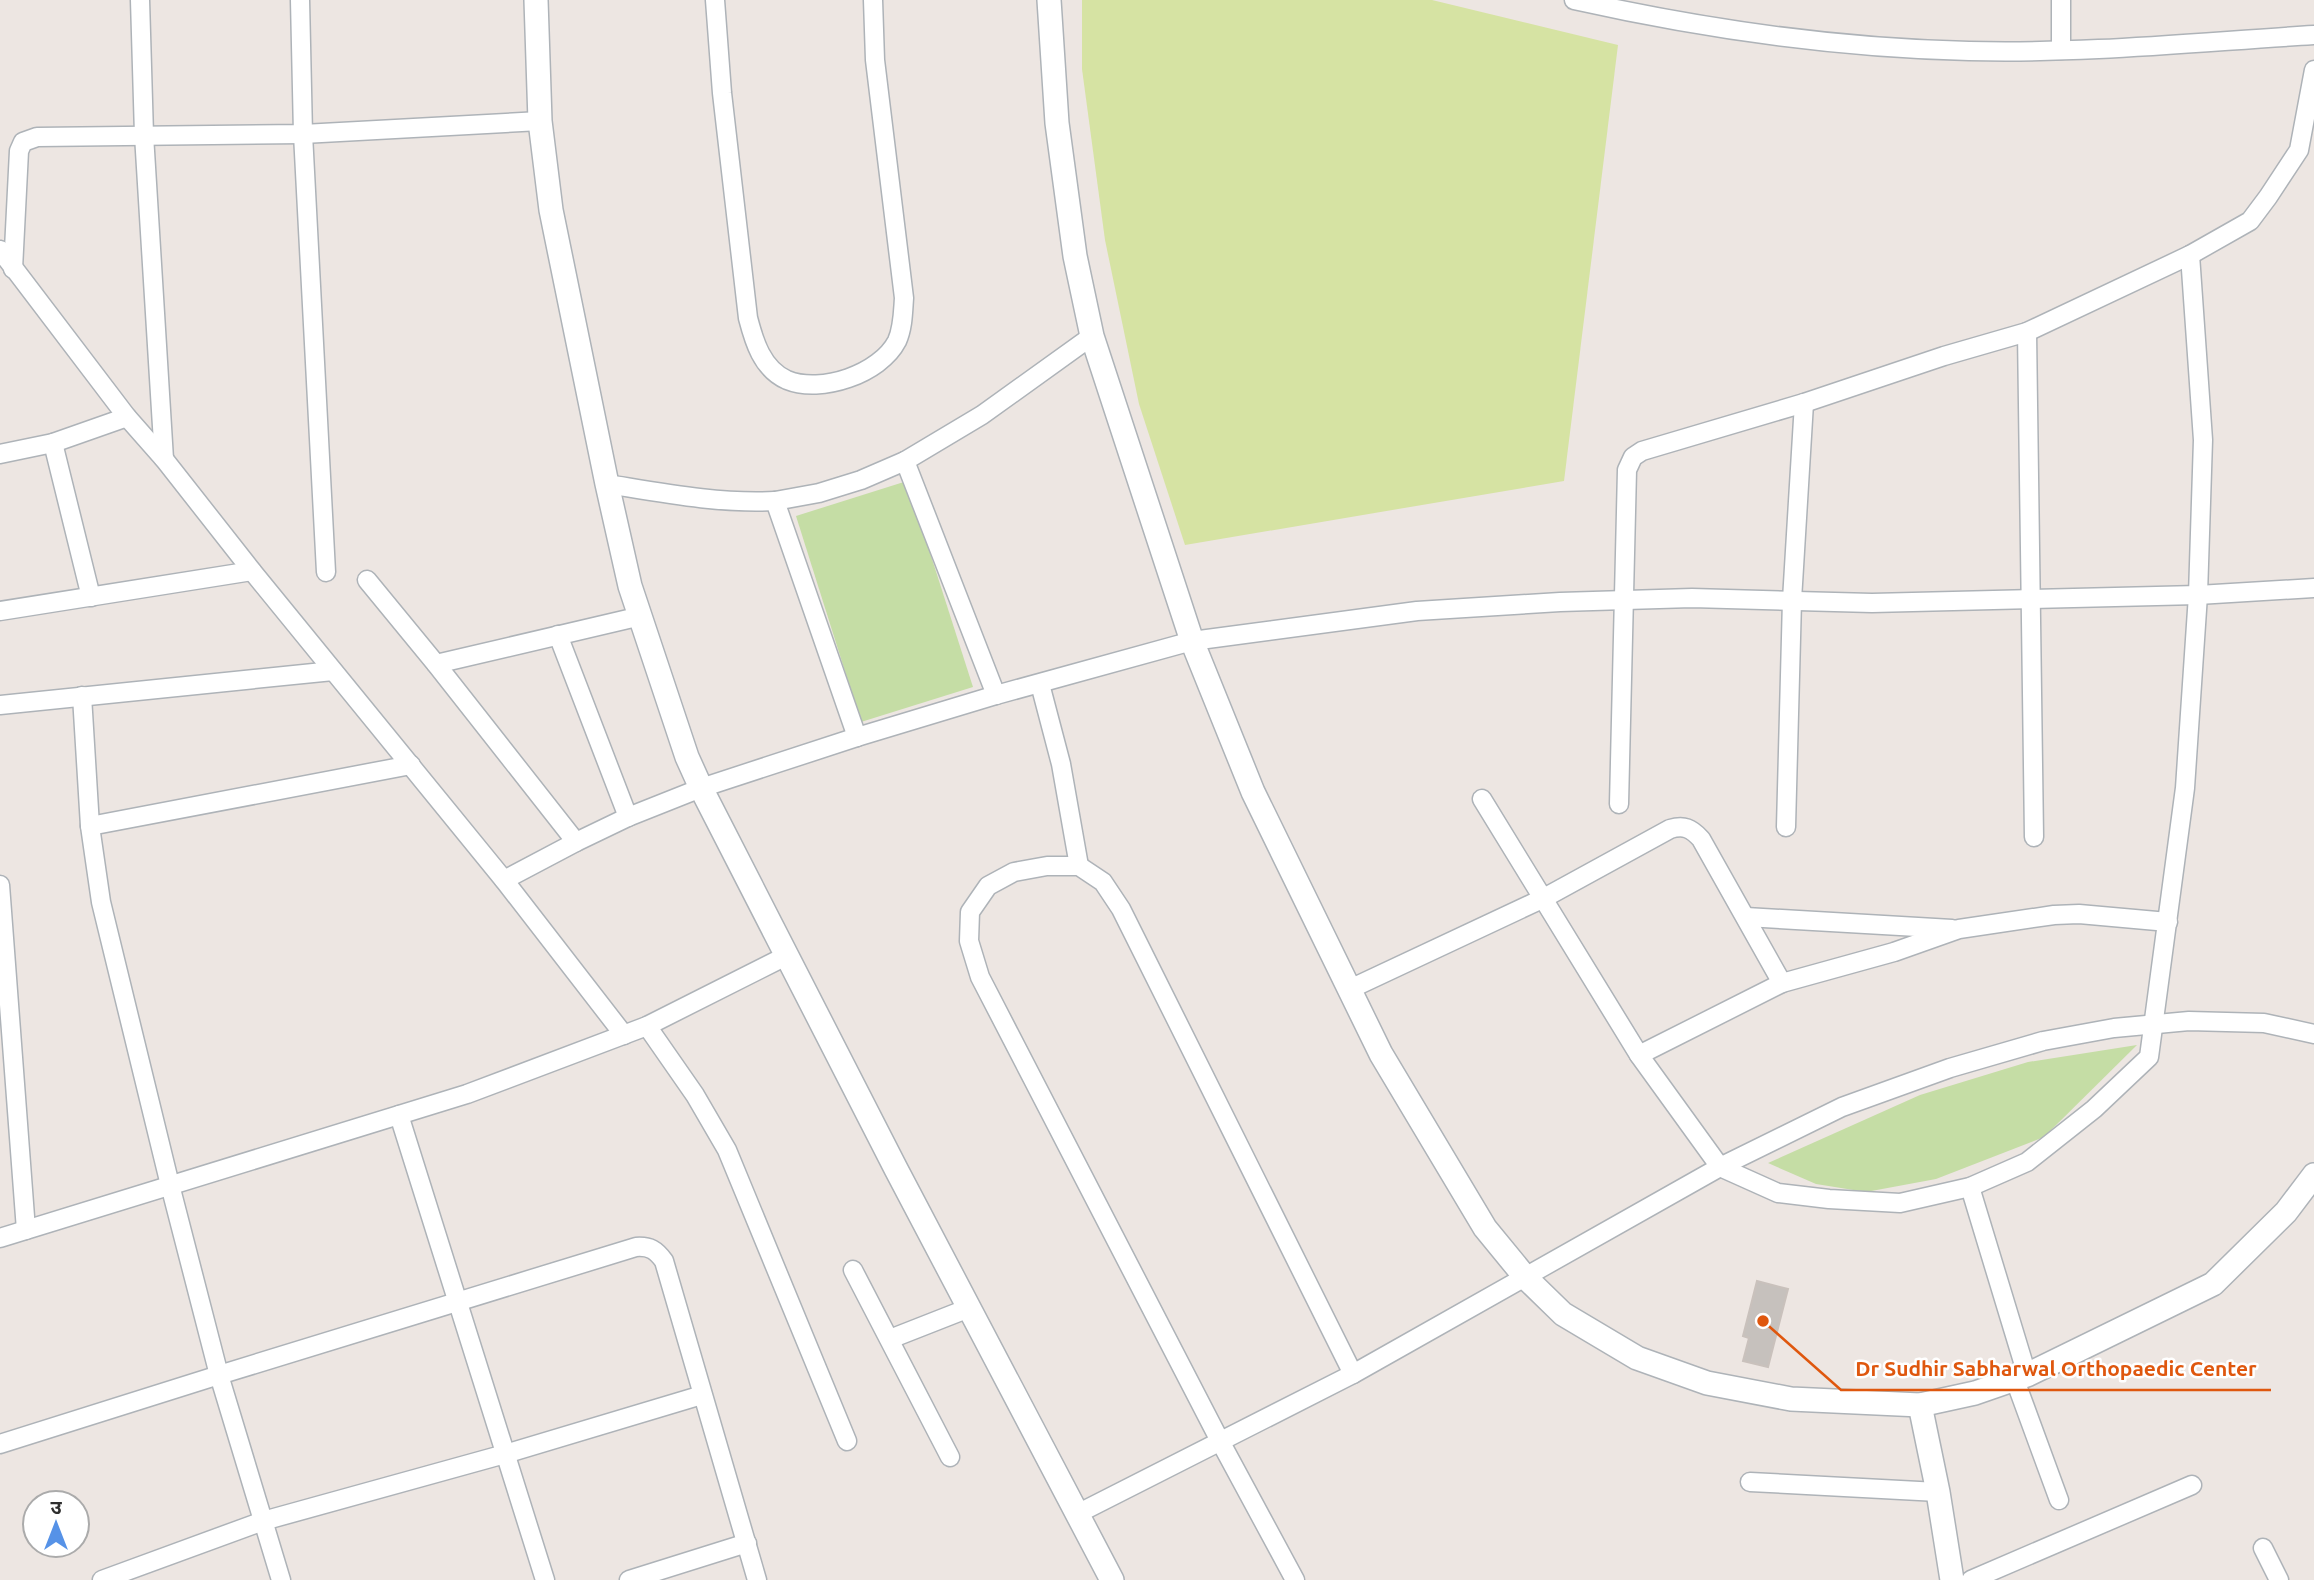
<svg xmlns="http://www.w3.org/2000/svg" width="2314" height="1580" viewBox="0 0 2314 1580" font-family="Ubuntu,'Noto Sans Devanagari',sans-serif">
<rect width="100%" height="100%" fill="#ede6e2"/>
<g fill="#c5dda5">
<path d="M 907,481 L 973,687 L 861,722 L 796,516 Z"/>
<path d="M 2137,1045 L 2044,1137 L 1936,1179 L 1866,1192 L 1816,1184 L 1768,1163 L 1920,1095 L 2028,1062 Z"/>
</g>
<path fill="#d6e3a3" d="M 1082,0 L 1432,0 L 1618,45 L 1564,481 L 1185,545 L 1139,404 L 1105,240 L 1082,69 Z"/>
<path fill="#c6c1bd" stroke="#c9c1bc" stroke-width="2" d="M 1757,1281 L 1788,1289 L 1768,1367 L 1743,1361 L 1749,1338 L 1743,1336 Z"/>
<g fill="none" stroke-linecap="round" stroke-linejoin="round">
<g stroke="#aeb3b8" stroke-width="21">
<g id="minor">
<path d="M 140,0 L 144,135 L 164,459"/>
<path d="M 300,0 L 303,134 L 326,572"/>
<path d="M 715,0 L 722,93 L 748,318 C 754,341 762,369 787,380 C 821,394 880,374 897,341 C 903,328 903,312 904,298 L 875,60 L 873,0"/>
<path d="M 1574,0 C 1704,29 1835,48 1969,51 C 2084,54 2199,42 2314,35"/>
<path d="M 2061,0 L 2061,50"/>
<path d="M 0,250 L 127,417 L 164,459 L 252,571 L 504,880 L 624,1035"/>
<path d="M 13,269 L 19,151 L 23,142 L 37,137 L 303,134 L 540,121"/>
<path d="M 2027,332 L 2034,837"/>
<path d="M 53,443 L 91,597"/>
<path d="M 0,454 L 53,443 L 127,417"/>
<path d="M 905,461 L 982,415 L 1092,336"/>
<path d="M 607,484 C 663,493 719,504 775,501"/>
<path d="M 367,580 L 436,664 L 576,842"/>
<path d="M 0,611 L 252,571"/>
<path d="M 558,635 L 628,817"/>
<path d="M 436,664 L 641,616"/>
<path d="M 1040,684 L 1061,764 L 1079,866"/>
<path d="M 82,696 L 90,826 L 101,902 L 170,1185 L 219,1375 L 281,1580"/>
<path d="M 0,705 L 333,671"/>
<path d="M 857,737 L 775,501 L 819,493 L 861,480 L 905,461 L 996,695"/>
<path d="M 1482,799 L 1639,1055 L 1720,1167 L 1778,1193 L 1829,1199 L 1900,1203 L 1970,1187 L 2027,1162 L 2094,1109 L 2149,1057 L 2185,788 L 2198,595 L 2203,440 L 2190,255"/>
<path d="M 1619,804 L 1627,470 L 1633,457 L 1642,451 L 1804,403 L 1944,356 L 2027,332 L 2190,255 L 2250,221 L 2268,197 L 2299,150 L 2314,70"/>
<path d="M 90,826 L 411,765"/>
<path d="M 1786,827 L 1792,600 L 1804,403"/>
<path d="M 504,880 L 576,842 L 628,817 L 701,788 L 857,737 L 996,695 L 1192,641 L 1417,611 L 1560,602 L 1692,598 L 1872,603 L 2198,595 L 2314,588"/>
<path d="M 0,885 L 26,1230"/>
<path d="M 1746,917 L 1952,929"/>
<path d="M 1350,989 L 1544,898 L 1670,829 C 1684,825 1691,828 1701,839 L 1782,983"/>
<path d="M 647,1026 L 695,1095 L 727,1150 L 847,1441"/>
<path d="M 1639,1055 L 1782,983 L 1894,952 L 1959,929 L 2054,915 L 2079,914 L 2168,922"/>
<path d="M 399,1115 L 545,1580"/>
<path d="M 1970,1187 L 2027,1375"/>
<path d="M 0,1238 L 467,1094 L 647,1026 L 788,955"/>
<path d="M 853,1270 L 950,1457"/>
<path d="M 890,1339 L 969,1308"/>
<path d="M 2015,1380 L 2059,1500"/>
<path d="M 0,1444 L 219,1375 L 636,1247 C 650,1246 656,1250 664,1261 L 757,1580"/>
<path d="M 1750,1482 L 1938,1492"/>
<path d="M 1077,1514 L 1353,1374 L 1720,1167 L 1842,1107 L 1950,1068 L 2043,1041 L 2114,1028 L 2189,1021 L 2264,1023 L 2314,1034"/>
<path d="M 2263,1548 L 2279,1580"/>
<path d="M 102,1580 L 263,1521 L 505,1454 L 702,1395"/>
<path d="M 629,1580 L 747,1543"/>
<path d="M 1295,1580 L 1220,1441 L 980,977 L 969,941 L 970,912 L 988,886 L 1014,872 L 1047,866 L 1079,866 L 1103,882 L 1121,909 L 1353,1374"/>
<path d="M 1971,1580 L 2192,1485"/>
</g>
</g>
<g stroke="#aeb3b8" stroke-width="26">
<g id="tertiary">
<path d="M 536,0 L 540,121 L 551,210 L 607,484 L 630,586 L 687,757 L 701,788 L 896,1169 L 1112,1580"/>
<path d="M 1049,0 L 1057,123 L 1075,256 L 1092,336 L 1192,641 L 1253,792 L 1381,1054 L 1485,1228 L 1526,1278 L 1563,1314 L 1637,1358 L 1707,1383 L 1791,1399 L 1920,1405 L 1975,1393 L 2027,1375 L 2213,1284 L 2286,1212 L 2314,1175"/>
<path d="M 1920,1405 L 1938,1492 L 1952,1580"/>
</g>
</g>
<use href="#minor" stroke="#fff" stroke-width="18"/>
<use href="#tertiary" stroke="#fff" stroke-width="23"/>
</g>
<path fill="none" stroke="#df570e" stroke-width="2.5" d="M1763 1321L1841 1390H2271"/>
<circle fill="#df570e" stroke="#fff" stroke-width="2.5" cx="1763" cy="1321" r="7"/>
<g font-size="21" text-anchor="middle" font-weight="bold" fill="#df570e" stroke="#fff" stroke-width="5" stroke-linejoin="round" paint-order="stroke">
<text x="2056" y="1376">Dr Sudhir Sabharwal Orthopaedic Center</text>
</g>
<g transform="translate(56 1524)"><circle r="33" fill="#ffffff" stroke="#ababab" stroke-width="2"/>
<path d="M0-5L12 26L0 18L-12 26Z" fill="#5692e7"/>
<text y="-10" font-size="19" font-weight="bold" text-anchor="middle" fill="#2e2e2e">उ</text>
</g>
</svg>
